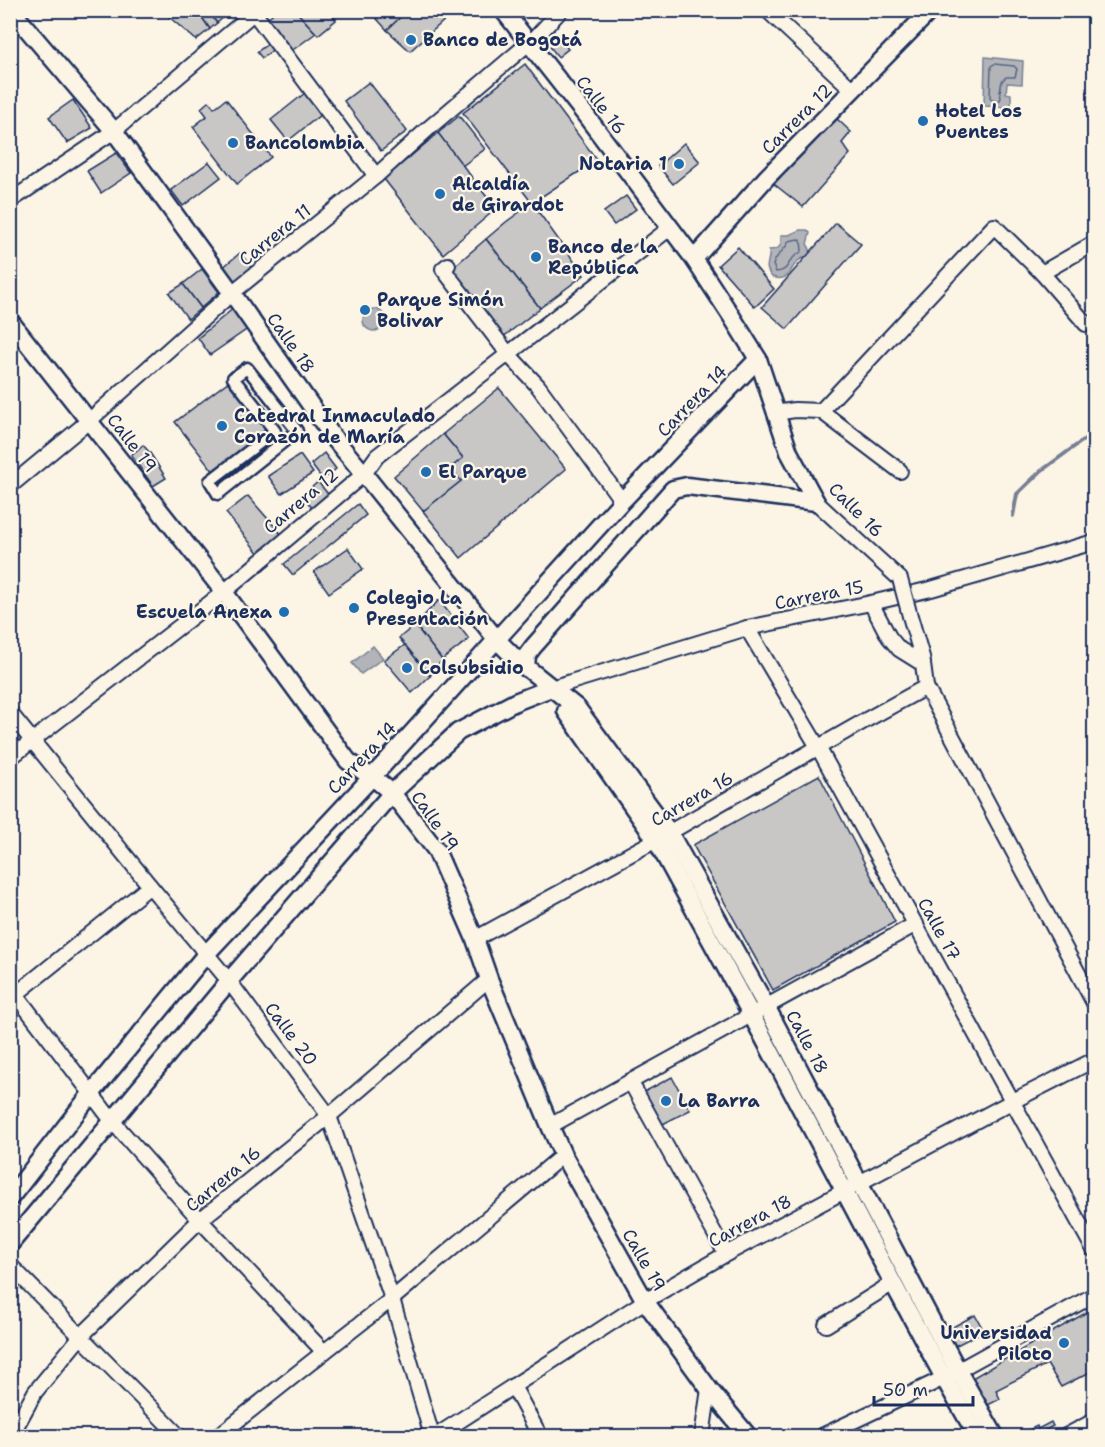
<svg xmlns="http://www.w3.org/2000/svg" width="1105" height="1447" viewBox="0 0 1105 1447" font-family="'Shantell Sans',sans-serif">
<rect width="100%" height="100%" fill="#fcf5e5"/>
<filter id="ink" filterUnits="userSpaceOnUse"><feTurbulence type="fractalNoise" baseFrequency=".0167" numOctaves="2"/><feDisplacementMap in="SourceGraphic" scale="12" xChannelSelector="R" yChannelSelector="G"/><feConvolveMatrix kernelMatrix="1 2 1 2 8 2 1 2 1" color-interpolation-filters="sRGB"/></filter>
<g filter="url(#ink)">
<g fill="#b2b4b8" stroke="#767f94" stroke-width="1.5">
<path d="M 985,57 L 1023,61 L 1022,84 L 1007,83 L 1006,93 L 1011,94 L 1011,105 L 1015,108 L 1013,112 L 1008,114 L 1006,113 L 1003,107 L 984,106 Z"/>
<path d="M 800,230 L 807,230 L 810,233 L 807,244 C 816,257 805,255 798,261 C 789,269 790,283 772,277 C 762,266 771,261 769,250 C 782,250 781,244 781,235 L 789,235 Z"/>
<circle cx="374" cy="320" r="11"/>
<path d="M 373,646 L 383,658 L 361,674 L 352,663 Z"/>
</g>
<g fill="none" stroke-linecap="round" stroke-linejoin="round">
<g stroke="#576482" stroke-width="1.5">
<path d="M 994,64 L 1014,66 L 1017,69 L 1015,77 L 1006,77 L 1002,81 L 1000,92 L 1001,98 L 999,101 L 992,100 L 990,98 L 991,66 Z"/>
<path d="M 798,239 L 801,240 L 802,251 C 800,253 796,255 794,257 C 786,264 789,271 776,272 L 773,265 C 777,252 784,253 789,241 Z"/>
</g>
<path stroke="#767f94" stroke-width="4" d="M 1013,516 L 1017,494 L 1041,471 L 1089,436 L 1094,430"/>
</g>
<g fill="#c8c7c6" stroke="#1b2f5e" stroke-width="1.5">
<path d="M 161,10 L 197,10 L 210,29 L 196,40 Z"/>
<path d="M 197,10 L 207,10 L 217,23 L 210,29 Z"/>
<path d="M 207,10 L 232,10 L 217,23 Z"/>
<path d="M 276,10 L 295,10 L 316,33 L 290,52 L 265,21 Z"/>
<path d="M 295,10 L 329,10 L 336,20 L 318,35 Z"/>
<path d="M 369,10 L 408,10 L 387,30 Z"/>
<path d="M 408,10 L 456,10 L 410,51 L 387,30 Z"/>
<path d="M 558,36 L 568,49 L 558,57 L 548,44 Z"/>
<path d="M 269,43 L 274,49 L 262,58 L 257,52 Z"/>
<path d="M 525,64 L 597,160 L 532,203 L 463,113 Z"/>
<path d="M 369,82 L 407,131 L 381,151 L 344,101 Z"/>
<path d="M 305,93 L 320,115 L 288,141 L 271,120 Z"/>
<path d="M 226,99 L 271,157 L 237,184 L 193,127 L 207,116 L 201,108 L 209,101 L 214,108 Z"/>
<path d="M 73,100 L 92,128 L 67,143 L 49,117 Z"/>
<path d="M 459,116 L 485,149 L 462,166 L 438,133 Z"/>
<path d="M 835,117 L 851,132 L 842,143 L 850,154 L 803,207 L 774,184 Z"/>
<path d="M 438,133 L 496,209 L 443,254 L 384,179 Z"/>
<path d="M 684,143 L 700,162 L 673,184 L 658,166 Z"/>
<path d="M 116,153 L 131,173 L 101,193 L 87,171 Z"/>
<path d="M 209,162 L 221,177 L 183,206 L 171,190 Z"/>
<path d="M 626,196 L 636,209 L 614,225 L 604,212 Z"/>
<path d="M 532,203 L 584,275 L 540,308 L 486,239 L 506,222 Z"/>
<path d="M 836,223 L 861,244 L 787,329 L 762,307 Z"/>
<path d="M 486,239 L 540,308 L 502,338 L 450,270 Z"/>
<path d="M 738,247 L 774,289 L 755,307 L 718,265 Z"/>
<path d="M 240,253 L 252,268 L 234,283 L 222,268 Z"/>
<path d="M 202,269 L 219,292 L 201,308 L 183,284 Z"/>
<path d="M 183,284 L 201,308 L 188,319 L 169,293 Z"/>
<path d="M 235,307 L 249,328 L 210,355 L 198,338 Z"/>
<path d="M 229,381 L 268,431 L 214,472 L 175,422 Z"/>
<path d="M 499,388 L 566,469 L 461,558 L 423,511 L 461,481 L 450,468 L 463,458 L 443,434 Z"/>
<path d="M 443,434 L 463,458 L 450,468 L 461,481 L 423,511 L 394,476 Z"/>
<path d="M 143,445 L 150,453 L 166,478 L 153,486 L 131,455 Z"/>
<path d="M 324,453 L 336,469 L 323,480 L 311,464 Z"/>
<path d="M 300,455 L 313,473 L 281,494 L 268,476 Z"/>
<path d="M 318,482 L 328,494 L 312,508 L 302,495 Z"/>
<path d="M 248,496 L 282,535 L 259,554 L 226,513 Z"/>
<path d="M 358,504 L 366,515 L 293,575 L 284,564 Z"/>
<path d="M 348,548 L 363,569 L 329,593 L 314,572 Z"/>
<path d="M 439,600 L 469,639 L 442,660 L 415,625 Z"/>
<path d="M 415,625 L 442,660 L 430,676 L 399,638 Z"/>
<path d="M 405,645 L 430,676 L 412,693 L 384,660 Z"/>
<path d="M 819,775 L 895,922 L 773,990 L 693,845 Z"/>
<path d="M 672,1077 L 690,1110 L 659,1126 L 642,1093 Z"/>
<path d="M 1094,1308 L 1094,1370 L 1061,1387 L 1047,1364 L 996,1390 L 1000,1399 L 986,1406 L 972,1378 Z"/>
<path d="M 975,1315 L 984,1331 L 953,1347 L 945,1331 Z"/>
<path d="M 1051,1422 L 1053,1426 L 1035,1436 L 1016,1436 L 1037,1426 L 1038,1429 Z"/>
</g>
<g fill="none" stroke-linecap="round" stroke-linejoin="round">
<g stroke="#1b2f5e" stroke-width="15">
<path id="pedestrian" d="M 247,368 L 297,431 L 218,494 L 210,481 L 275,431 L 233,378 Z"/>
</g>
<g stroke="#1b2f5e" stroke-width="18">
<g id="minor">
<path d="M 252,10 L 376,176"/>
<path d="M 767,10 L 853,90"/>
<path d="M 10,201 L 114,131 L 257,10"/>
<path d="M 448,265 L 443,269 L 509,355 L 538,386 L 622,501"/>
<path d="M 1042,273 L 1094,243"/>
<path d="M 821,411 L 994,226 L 1042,273 L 1086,324"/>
<path d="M 821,411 L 900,471"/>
<path d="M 775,413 L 795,410 L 821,411"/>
<path d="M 10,486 L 90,420 L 232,293 L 376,176 L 430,127 L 537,36 L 561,10"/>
<path d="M 816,502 L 900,579"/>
<path d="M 871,603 L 889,637 L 899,649 L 923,664"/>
<path d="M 910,616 L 922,657 L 926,687 L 1094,1003"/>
<path d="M 747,628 L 818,747 L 1094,1250"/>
<path d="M 551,688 L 747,628 L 871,603 L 931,589 L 1094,542"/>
<path d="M 10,713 L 150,886 L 229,981 L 329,1116 L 392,1299 L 432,1436"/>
<path d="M 10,758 L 224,592 L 364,474 L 377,456 L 670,228"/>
<path d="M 475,939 L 656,840 L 866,720 L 926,687"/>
<path d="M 10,987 L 113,1122 L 200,1220 L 324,1352"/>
<path d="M 10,999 L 150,886"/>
<path d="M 630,1081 L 726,1254"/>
<path d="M 550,1126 L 916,924"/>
<path d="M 10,1265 L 179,1436"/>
<path d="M 826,1325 L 893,1283"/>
<path d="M 513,1386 L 540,1436"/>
<path d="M 11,1436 L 35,1392 L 81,1336 L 200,1220 L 329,1116 L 489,979"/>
<path d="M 218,1436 L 324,1352 L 392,1299 L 563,1155"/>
<path d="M 436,1436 L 645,1301 L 726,1254 L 1013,1101 L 1094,1060"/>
<path d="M 702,1436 L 709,1389"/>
<path d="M 822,1436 L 944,1378 L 1094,1295"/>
<path d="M 1066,1436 L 1094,1421"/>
</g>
</g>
<g stroke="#1b2f5e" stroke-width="21">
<g id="tertiary">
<path d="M 11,10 L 114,131 L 232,293 L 333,437 L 364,474 L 497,640 L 516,659 L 577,708 L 669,832 L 766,1006 L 958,1371 L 995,1436"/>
<path d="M 503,10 L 584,113 L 694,259 L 730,314 L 758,359 L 789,452 L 816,502"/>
<path d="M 694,259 L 767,177 L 931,10"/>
<path d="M 10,321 L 224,592 L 348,761 L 380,783 L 392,793 L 436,850 L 475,939 L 489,979 L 550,1126 L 563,1155 L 645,1301 L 709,1389 L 748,1436"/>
<path d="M 526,668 L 527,655 L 533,647 L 673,489 L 687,486 L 816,502"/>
<path d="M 566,711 L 656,840 L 751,1014 L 893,1283 L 944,1378 L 977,1436"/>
<path d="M 10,1198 L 91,1094 L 207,953 L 384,764 L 622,501 L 758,359"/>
<path d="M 10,1244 L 229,981 L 392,793 L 458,732 L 515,702 L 551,688"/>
</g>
</g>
<use href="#pedestrian" stroke="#fcf5e5" stroke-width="10"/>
<use href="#minor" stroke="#fcf5e5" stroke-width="14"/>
<use href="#tertiary" stroke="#fcf5e5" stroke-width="16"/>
<g stroke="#1b2f5e" stroke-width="18" stroke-linecap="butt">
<path id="minor-bridge" d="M 900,579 L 910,616"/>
</g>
<use href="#minor-bridge" stroke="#fcf5e5" stroke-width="14"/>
</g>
</g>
<g fill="#1f6fb2" stroke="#fcf5e5" stroke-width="2">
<circle cx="411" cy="40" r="6"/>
<circle cx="923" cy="121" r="6"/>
<circle cx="233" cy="143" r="6"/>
<circle cx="679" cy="164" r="6"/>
<circle cx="440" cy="194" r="6"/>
<circle cx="536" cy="257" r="6"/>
<circle cx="365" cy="310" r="6"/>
<circle cx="222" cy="426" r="6"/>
<circle cx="426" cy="472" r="6"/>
<circle cx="354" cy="608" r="6"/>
<circle cx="284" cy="612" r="6"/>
<circle cx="407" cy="668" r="6"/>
<circle cx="666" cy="1101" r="6"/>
<circle cx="1064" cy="1343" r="6"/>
</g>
<g text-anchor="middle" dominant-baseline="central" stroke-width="4.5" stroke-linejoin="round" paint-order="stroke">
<g font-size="18" font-weight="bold" fill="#1b2f5e" stroke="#fcf5e5" text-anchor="start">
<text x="423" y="40">Banco de Bogotá</text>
<text x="935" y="111">Hotel Los<tspan x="935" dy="21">Puentes</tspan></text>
<text x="245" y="143">Bancolombia</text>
<text x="667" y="164" text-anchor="end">Notaria 1</text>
<text x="452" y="184">Alcaldía<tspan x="452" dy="21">de Girardot</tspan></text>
<text x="548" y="247">Banco de la<tspan x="548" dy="21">República</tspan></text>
<text x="377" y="300">Parque Simón<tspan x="377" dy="21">Bolivar</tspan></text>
<text x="234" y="416">Catedral Inmaculado<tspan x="234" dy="21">Corazón de María</tspan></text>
<text x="438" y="472">El Parque</text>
<text x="366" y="598">Colegio La<tspan x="366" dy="21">Presentación</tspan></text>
<text x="272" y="612" text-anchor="end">Escuela Anexa</text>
<text x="419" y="668">Colsubsidio</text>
<text x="678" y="1101">La Barra</text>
<text x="1052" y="1333" text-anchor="end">Universidad<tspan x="1052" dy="21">Piloto</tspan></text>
</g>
<g font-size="18" fill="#1b2f5e" stroke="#fcf5e5">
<text transform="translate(601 105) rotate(52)">Calle 16</text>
<text transform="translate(797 119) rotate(-45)">Carrera 12</text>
<text transform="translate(275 235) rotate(-39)">Carrera 11</text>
<text transform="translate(291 343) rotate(55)">Calle 18</text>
<text transform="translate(692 401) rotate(-46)">Carrera 14</text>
<text transform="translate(132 443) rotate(52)">Calle 19</text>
<text transform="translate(301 501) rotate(-40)">Carrera 12</text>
<text transform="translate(856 510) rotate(45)">Calle 16</text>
<text transform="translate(819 595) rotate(-11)">Carrera 15</text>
<text transform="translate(362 758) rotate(-47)">Carrera 14</text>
<text transform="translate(692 799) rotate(-30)">Carrera 16</text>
<text transform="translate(435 821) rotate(55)">Calle 19</text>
<text transform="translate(939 929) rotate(61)">Calle 17</text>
<text transform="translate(291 1034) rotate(53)">Calle 20</text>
<text transform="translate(807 1042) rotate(62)">Calle 18</text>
<text transform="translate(223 1179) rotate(-40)">Carrera 16</text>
<text transform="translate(750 1221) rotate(-28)">Carrera 18</text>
<text transform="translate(644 1260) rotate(60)">Calle 19</text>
</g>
</g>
<rect width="1105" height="1447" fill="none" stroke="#fcf5e5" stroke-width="36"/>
<rect x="18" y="18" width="1069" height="1411" fill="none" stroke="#1b2f5e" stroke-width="2" filter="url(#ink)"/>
<path d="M874 1396v9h99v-9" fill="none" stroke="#1b2f5e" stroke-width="3"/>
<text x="883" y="1396" font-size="18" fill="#1b2f5e" stroke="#fcf5e5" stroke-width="4.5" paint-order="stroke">50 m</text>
</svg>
